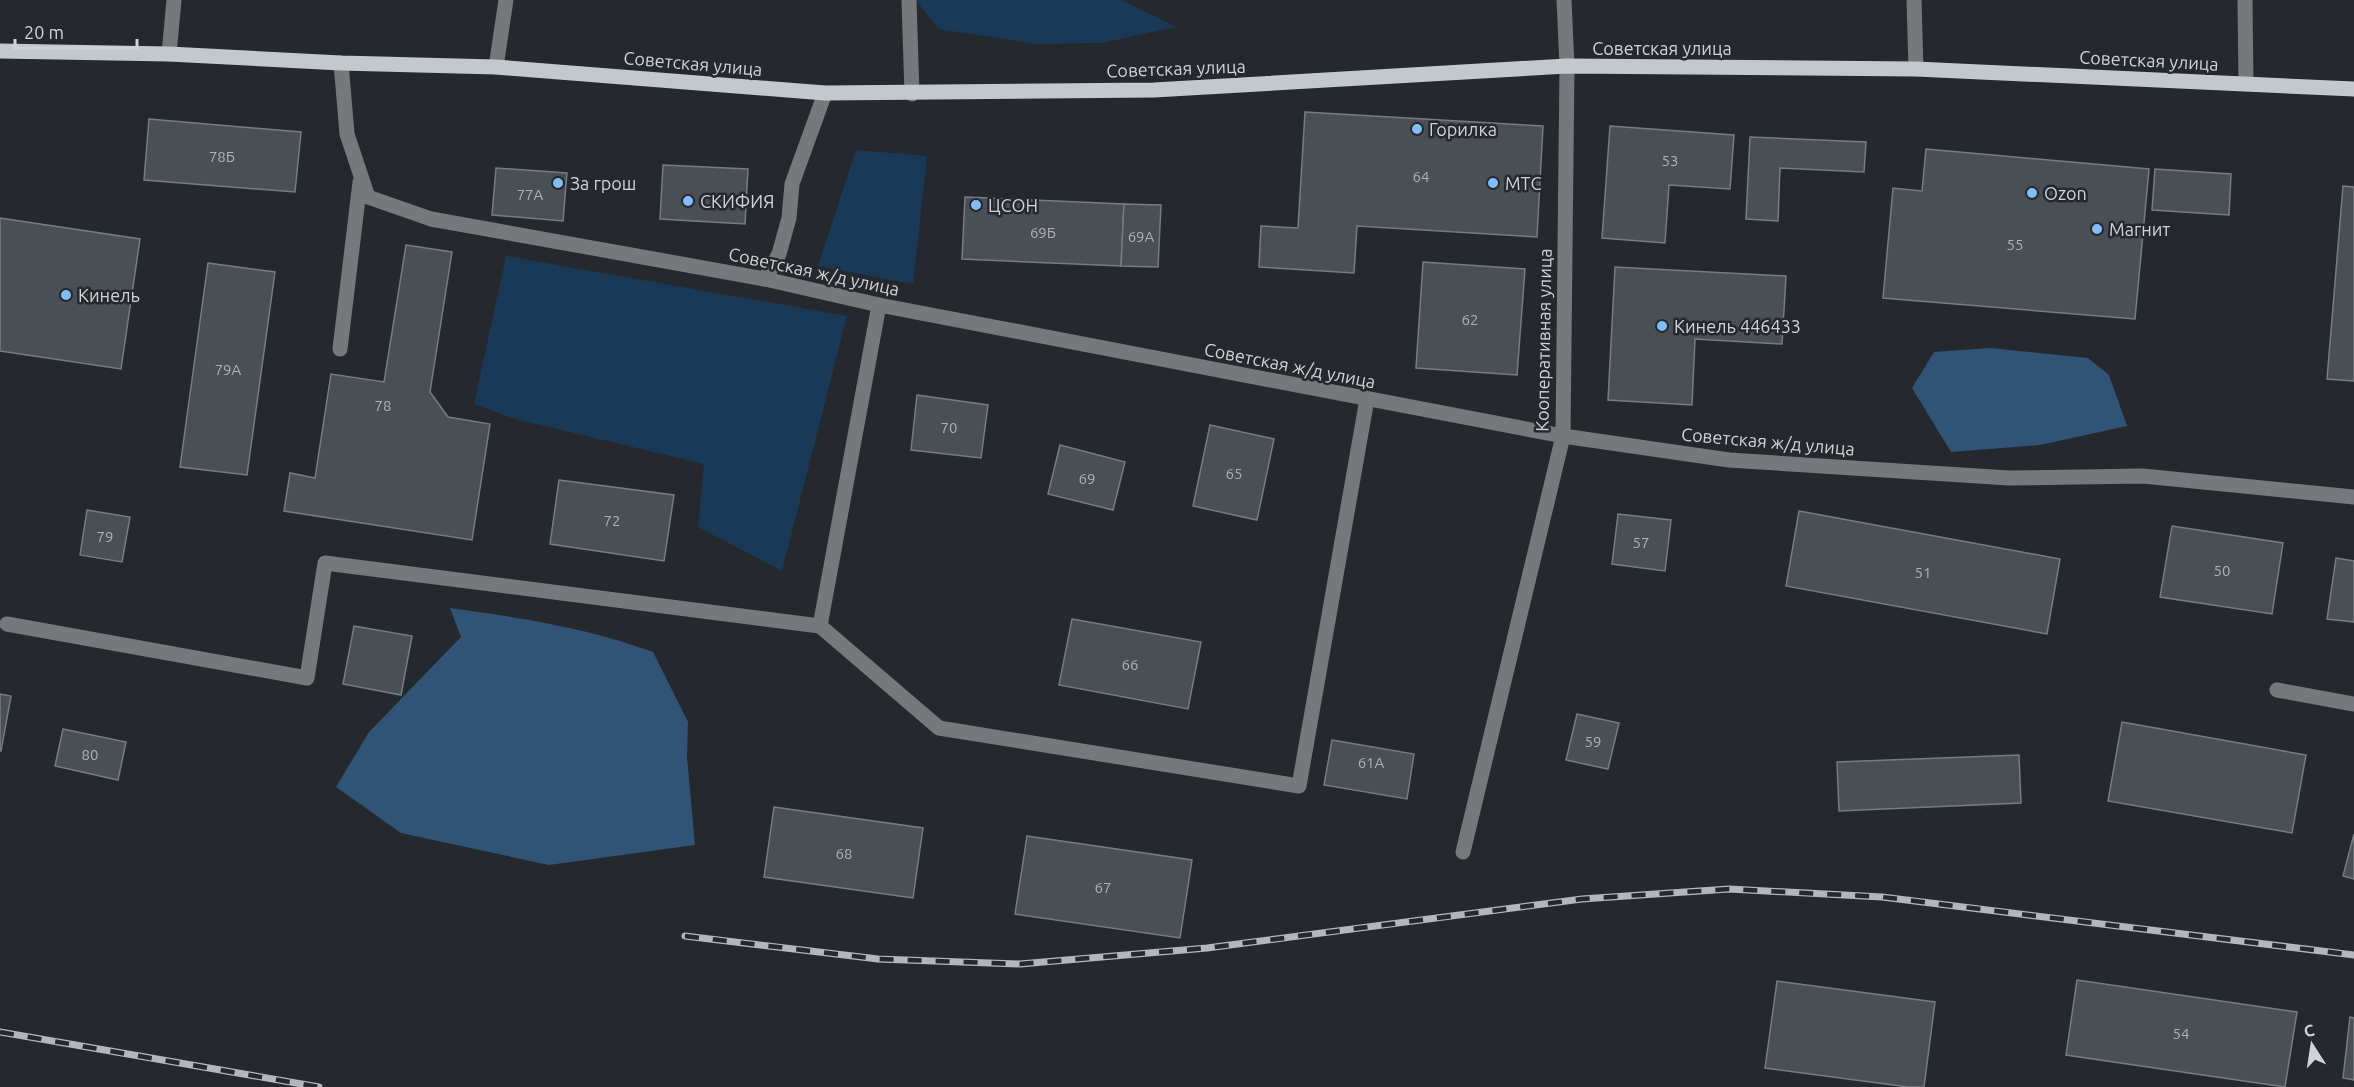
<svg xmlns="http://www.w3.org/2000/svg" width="2354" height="1087" viewBox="0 0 2354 1087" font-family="Ubuntu,sans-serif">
<rect width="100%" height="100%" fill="#25292e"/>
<g fill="#1a3957">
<path d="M 916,0 L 1121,0 L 1177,27 L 1101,43 L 1037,44 L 938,29 Z"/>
<path d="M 856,150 L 927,156 L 913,284 L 818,266 Z"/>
<path d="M 506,256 L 847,316 L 782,571 L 698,527 L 704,464 L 515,419 L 474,404 Z"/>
</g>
<g fill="#305376">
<path d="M 1990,348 L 2088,358 L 2109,375 L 2127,426 L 2040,445 L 1951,452 L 1912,388 L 1934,352 Z"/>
<path d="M 450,608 C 517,617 589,628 653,652 L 688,722 L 687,757 L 695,845 L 549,865 L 401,833 L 336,787 L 369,732 L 461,637 Z"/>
</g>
<g fill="#4a4f54" stroke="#777c81" stroke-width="1.5">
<path d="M 1305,112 L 1543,126 L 1537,237 L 1357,226 L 1354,273 L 1259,267 L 1261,226 L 1298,228 Z"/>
<path d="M 149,119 L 301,132 L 295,192 L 144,180 Z"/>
<path d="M 1610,126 L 1734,135 L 1730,189 L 1669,185 L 1665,243 L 1602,238 Z"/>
<path d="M 1750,137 L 1866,142 L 1864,172 L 1780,168 L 1778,221 L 1746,219 Z"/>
<path d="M 1926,149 L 2149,169 L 2135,319 L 1883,298 L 1893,188 L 1922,191 Z"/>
<path d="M 663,165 L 748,169 L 745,224 L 660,219 Z"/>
<path d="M 496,168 L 567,173 L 563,221 L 492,215 Z"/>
<path d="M 2155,169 L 2231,174 L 2229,215 L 2152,210 Z"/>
<path d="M 2343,186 L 2354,187 L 2354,381 L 2327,379 Z"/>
<path d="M 965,197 L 1124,204 L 1121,266 L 962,259 Z"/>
<path d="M 1124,204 L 1161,205 L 1158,267 L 1121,266 Z"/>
<path d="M 0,218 L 140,239 L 121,369 L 0,351 Z"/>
<path d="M 406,245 L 452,252 L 430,392 L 448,417 L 490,424 L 472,540 L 284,511 L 290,473 L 315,478 L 331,374 L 384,382 Z"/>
<path d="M 1423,262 L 1525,269 L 1517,375 L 1416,368 Z"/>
<path d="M 208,263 L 275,272 L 247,475 L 180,467 Z"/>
<path d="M 1615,267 L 1786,276 L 1782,344 L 1695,339 L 1692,405 L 1608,400 Z"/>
<path d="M 917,395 L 988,405 L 981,458 L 911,450 Z"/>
<path d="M 1210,425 L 1274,439 L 1257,520 L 1193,506 Z"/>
<path d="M 1060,445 L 1125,462 L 1113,510 L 1048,494 Z"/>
<path d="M 559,480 L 674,495 L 664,561 L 550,544 Z"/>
<path d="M 87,510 L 130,517 L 122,562 L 80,555 Z"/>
<path d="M 1799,511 L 2060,559 L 2047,634 L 1786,586 Z"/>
<path d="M 1618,514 L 1671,520 L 1665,571 L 1612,564 Z"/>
<path d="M 2172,526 L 2283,543 L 2272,614 L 2160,597 Z"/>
<path d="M 2336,558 L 2354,561 L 2354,622 L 2327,619 Z"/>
<path d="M 1072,619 L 1201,642 L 1188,709 L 1059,685 Z"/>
<path d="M 354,626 L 412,636 L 401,695 L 343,684 Z"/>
<path d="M 0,694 L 11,696 L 1,751 L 0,751 Z"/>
<path d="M 1577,714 L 1619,723 L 1608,769 L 1566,760 Z"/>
<path d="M 2122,722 L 2306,755 L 2292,833 L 2108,801 Z"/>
<path d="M 63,729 L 126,742 L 118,780 L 55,766 Z"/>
<path d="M 1332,740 L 1414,754 L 1407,799 L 1324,785 Z"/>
<path d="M 2019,755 L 2021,803 L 1839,811 L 1837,762 Z"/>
<path d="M 774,807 L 923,828 L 913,898 L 764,877 Z"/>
<path d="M 2354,834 L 2354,879 L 2343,876 Z"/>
<path d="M 1027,836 L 1192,860 L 1180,938 L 1015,914 Z"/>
<path d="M 2077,980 L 2297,1012 L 2285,1087 L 2066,1055 Z"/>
<path d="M 1777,981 L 1935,1002 L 1924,1087 L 1908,1087 L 1765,1068 Z"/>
<path d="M 2350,1017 L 2354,1018 L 2354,1080 L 2343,1078 Z"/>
</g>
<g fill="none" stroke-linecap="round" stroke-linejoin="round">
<g stroke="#76787a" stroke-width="15">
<path d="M 909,0 L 912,94"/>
<path d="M 1914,0 L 1916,69"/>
<path d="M 2245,0 L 2246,84"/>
<path d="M 169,54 L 174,0"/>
<path d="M 341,63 L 347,134 L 368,197 L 431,219 L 765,279 L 879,305 L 1563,436 L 1729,460 L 2009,478 L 2143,476 L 2354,497"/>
<path d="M 496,67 L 506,0"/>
<path d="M 765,279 L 779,254 L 789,218 L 792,184 L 825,93"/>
<path d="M 340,349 L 360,182"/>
<path d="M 7,624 L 307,678 L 325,563 L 820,626 L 879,305"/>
<path d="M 820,626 L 939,728 L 1299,786 L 1367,399"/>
<path d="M 2277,690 L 2354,704"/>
<path d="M 1463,852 L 1563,436 L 1567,66 L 1564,0"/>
</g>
<path stroke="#c3c8cd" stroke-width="15" d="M 0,51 L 169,54 L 341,63 L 496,67 L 825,93 L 1154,90 L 1567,66 L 1916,69 L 2354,89"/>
<g stroke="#b3b6ba" stroke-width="7">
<g id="rail">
<path d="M 685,936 L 878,959 L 1020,964 L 1207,948 L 1582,899 L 1729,889 L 1882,897 L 2354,955"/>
<path d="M 0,1032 L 319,1087"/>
</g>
</g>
<use href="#rail" stroke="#25292e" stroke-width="4.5" stroke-dasharray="14" stroke-linecap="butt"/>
</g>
<g fill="#81bdfa" stroke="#25292e" stroke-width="2">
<circle cx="1417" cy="129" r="6"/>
<circle cx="558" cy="183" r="6"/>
<circle cx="1493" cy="183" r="6"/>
<circle cx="2032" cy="193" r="6"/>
<circle cx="688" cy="201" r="6"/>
<circle cx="976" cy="205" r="6"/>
<circle cx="2097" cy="229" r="6"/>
<circle cx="66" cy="295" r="6"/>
<circle cx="1662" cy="326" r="6"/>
</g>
<g text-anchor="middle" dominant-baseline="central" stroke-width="5" stroke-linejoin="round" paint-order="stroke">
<g font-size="15" fill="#aeb2b6">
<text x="222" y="156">78Б</text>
<text x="1670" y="160">53</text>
<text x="1421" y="176">64</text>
<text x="530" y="194">77А</text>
<text x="1043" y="232">69Б</text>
<text x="1141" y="236">69А</text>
<text x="2015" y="244">55</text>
<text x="1470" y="319">62</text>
<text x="228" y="369">79А</text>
<text x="383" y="405">78</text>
<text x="949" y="427">70</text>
<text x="1234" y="473">65</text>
<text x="1087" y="478">69</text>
<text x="612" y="520">72</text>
<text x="105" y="536">79</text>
<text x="1641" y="542">57</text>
<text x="2222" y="570">50</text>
<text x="1923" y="572">51</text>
<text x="1130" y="664">66</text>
<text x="1593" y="741">59</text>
<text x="90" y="754">80</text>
<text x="1371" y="762">61А</text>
<text x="844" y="853">68</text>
<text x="1103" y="887">67</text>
<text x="2181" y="1033">54</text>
</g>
<g font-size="18" fill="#d0d3d6" stroke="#25292e">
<text x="1662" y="48">Советская улица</text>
<text transform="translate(2149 60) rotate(3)">Советская улица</text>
<text transform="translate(693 63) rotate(5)">Советская улица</text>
<text transform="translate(1176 68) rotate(-2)">Советская улица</text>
<text transform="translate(814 271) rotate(12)">Советская ж/д улица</text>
<text transform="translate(1543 340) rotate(-89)">Кооперативная улица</text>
<text transform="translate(1290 365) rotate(11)">Советская ж/д улица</text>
<text transform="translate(1768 441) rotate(5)">Советская ж/д улица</text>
</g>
<g font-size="18" fill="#d0d3d6" stroke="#25292e" text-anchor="start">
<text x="1429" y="129">Горилка</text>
<text x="570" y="183">За грош</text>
<text x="1505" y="183">МТС</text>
<text x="2044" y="193">Ozon</text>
<text x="700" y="201">СКИФИЯ</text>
<text x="988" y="205">ЦСОН</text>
<text x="2109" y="229">Магнит</text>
<text x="78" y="295">Кинель</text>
<text x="1674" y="326">Кинель 446433</text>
</g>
</g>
<g transform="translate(2312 1045) rotate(348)" stroke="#25292e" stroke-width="4.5" paint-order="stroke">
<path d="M0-4.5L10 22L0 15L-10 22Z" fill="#d0d3d6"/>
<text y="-9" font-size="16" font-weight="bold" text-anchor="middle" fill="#d0d3d6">С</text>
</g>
<path d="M15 39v9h122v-9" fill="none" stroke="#d0d3d6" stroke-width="3"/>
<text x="24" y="39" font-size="18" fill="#d0d3d6" stroke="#25292e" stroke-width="4.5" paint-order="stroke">20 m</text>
</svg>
